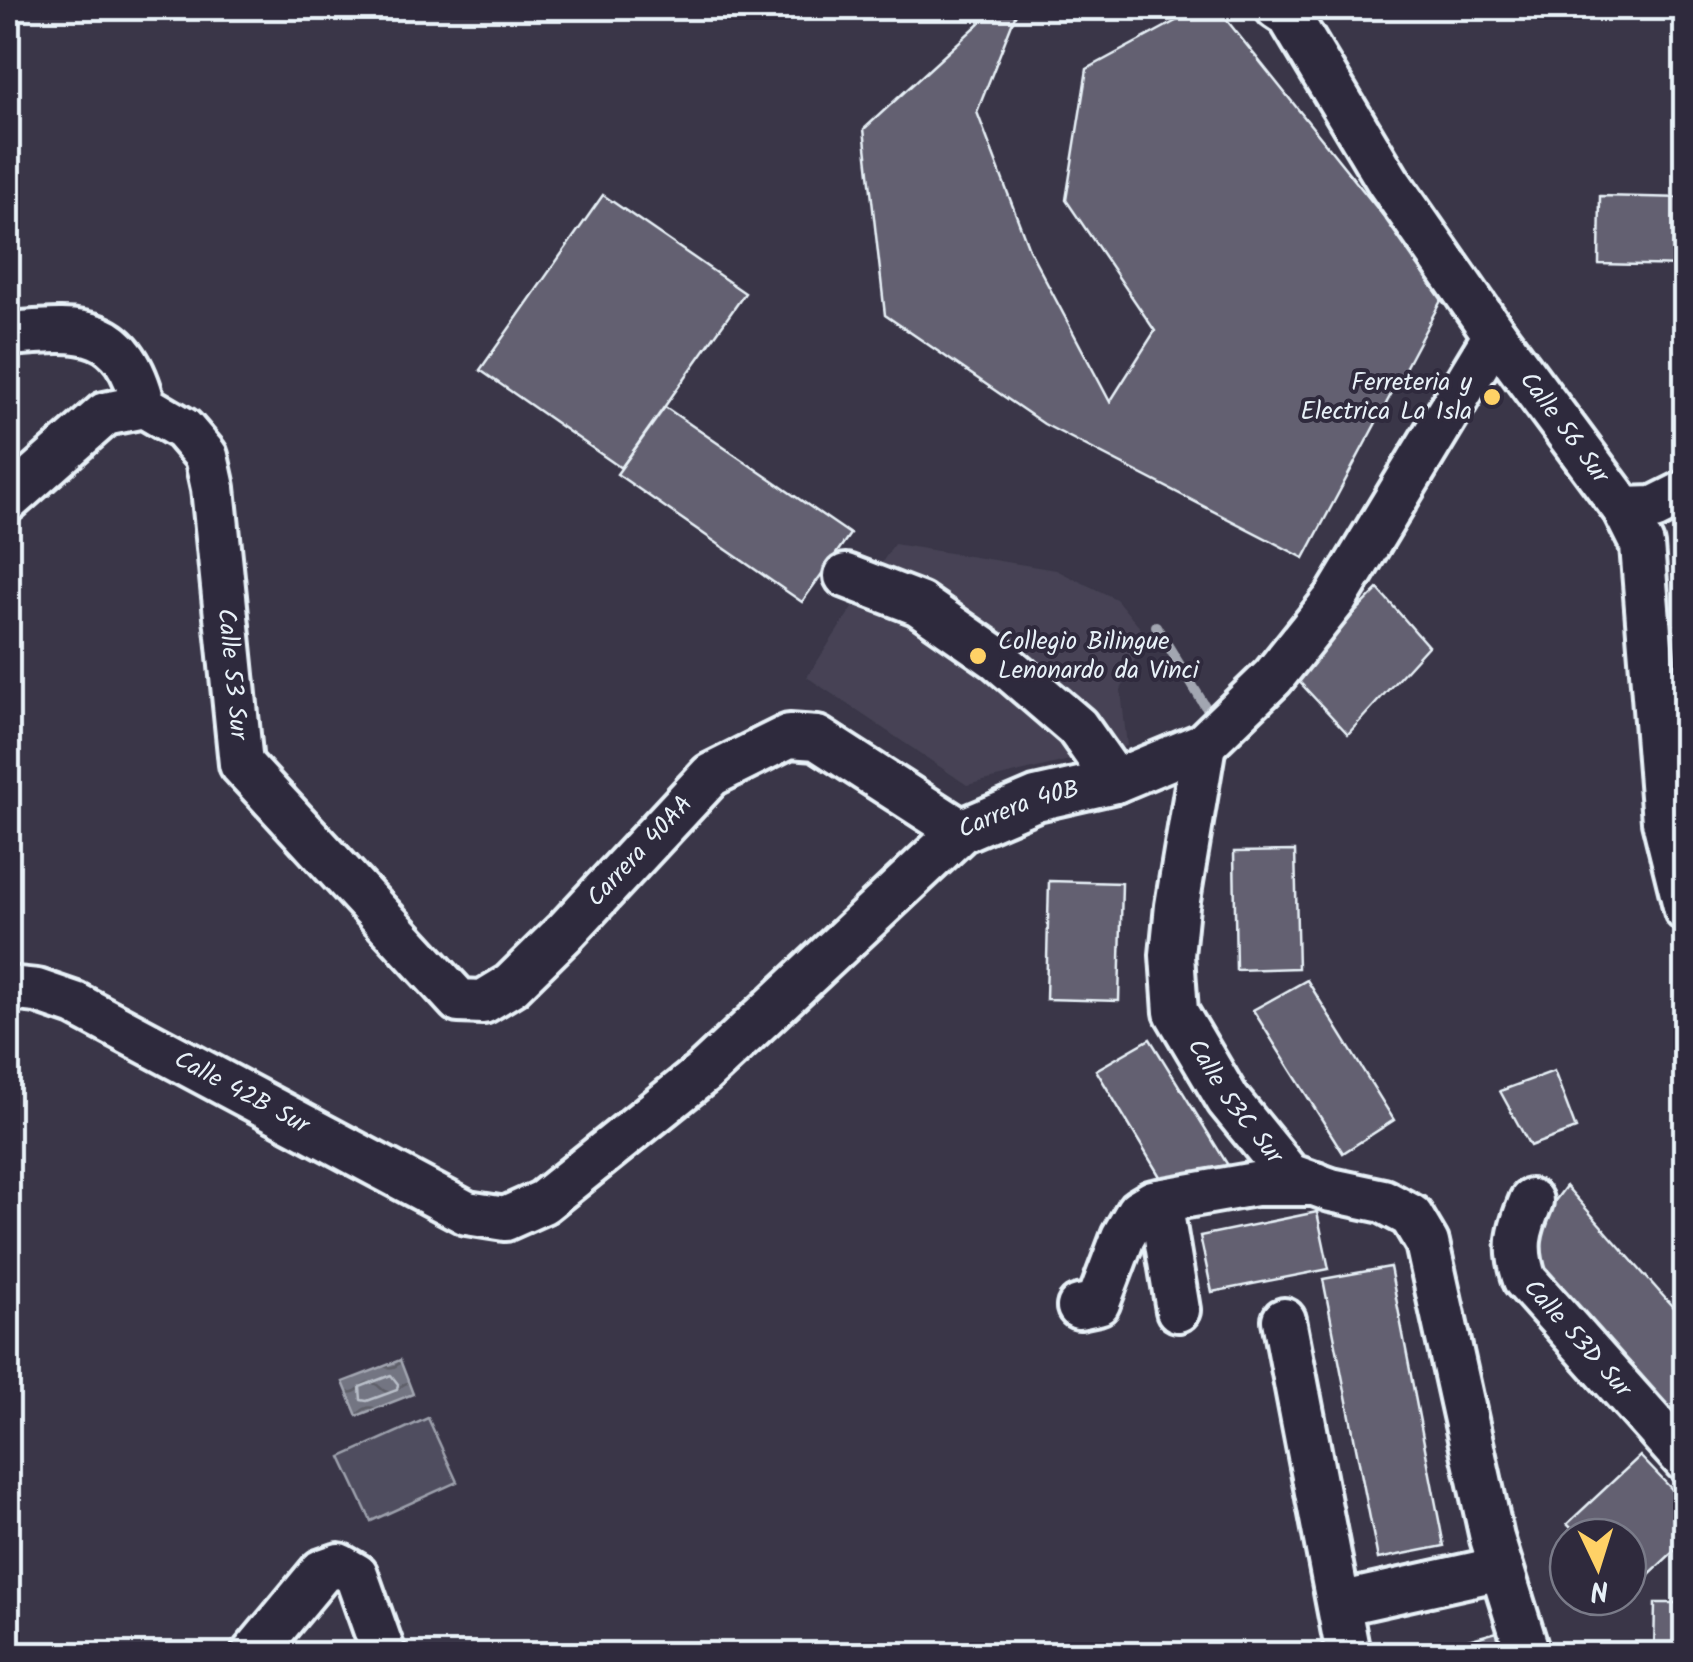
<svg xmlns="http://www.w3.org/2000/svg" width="1693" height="1662" viewBox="0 0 1693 1662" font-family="Kalam,sans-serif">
<defs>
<pattern id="water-waves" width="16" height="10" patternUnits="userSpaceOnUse" patternTransform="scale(2.5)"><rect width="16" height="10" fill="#737482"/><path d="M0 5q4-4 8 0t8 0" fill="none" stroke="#5f6069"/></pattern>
</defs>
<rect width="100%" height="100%" fill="#3a3648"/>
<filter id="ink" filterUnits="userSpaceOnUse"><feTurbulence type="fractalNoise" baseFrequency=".01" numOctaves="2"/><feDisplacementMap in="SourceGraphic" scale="20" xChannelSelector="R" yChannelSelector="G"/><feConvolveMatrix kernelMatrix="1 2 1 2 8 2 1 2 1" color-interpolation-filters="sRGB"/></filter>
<g filter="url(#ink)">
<path fill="#464354" d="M 894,544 L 1056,570 L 1116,599 L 1146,635 L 1121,690 L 1127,746 L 967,785 L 807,677 Z"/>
<path fill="#504e5f" stroke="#9ca0ac" stroke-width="2.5" d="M 428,1418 L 457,1482 L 371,1521 L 341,1457 Z"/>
<path fill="url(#water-waves)" stroke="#a2a6b1" stroke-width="2.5" d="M 400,1360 L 413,1394 L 357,1416 L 343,1382 Z"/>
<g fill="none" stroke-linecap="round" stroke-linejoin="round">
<path stroke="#b9bfc9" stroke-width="2.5" d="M 391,1375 L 398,1384 L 397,1390 L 367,1401 L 361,1400 L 360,1387 Z"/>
<path stroke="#a2a6b1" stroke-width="10" d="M 1156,626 L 1205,706"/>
</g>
<g fill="#636171" stroke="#e8f1f8" stroke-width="2.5">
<path d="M 996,8 L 1018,8 L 977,112 L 1029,249 L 1110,402 L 1155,331 L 1066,200 L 1087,69 L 1200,8 L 1217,8 L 1445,293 L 1304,558 L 1044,424 L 885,315 L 864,129 Z"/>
<path d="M 603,195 L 745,293 L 621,468 L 480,370 Z"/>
<path d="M 1600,196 L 1686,198 L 1686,266 L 1599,264 Z"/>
<path d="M 665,407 L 850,534 L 802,602 L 617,474 Z"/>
<path d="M 1378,589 L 1428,646 L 1348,734 L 1293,675 Z"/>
<path d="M 1295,851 L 1298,968 L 1236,970 L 1234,852 Z"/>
<path d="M 1049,881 L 1122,883 L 1119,1001 L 1046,999 Z"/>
<path d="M 1307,980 L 1394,1120 L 1343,1153 L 1253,1010 Z"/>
<path d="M 1150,1039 L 1237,1180 L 1171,1195 L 1096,1070 Z"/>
<path d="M 1554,1071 L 1576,1129 L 1530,1146 L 1500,1091 Z"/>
<path d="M 1566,1186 L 1686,1322 L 1686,1444 L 1523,1244 Z"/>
<path d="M 1317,1212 L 1329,1269 L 1212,1292 L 1200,1236 Z"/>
<path d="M 1390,1267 L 1444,1546 L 1378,1559 L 1323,1279 Z"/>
<path d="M 1640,1456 L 1686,1504 L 1686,1540 L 1631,1591 L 1628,1588 L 1628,1537 L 1580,1537 L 1567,1524 Z"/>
<path d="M 1655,1603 L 1686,1603 L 1686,1654 L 1654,1654 Z"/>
<path d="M 1497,1632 L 1503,1654 L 1440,1654 L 1439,1648 Z"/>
</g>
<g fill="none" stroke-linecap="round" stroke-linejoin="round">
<g stroke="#e8f1f8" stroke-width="50">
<g id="minor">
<path id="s1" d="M 1277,8 L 1289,16 L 1388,181 L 1495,335 L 1624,509 L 1642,545 L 1664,821 L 1686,910"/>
<path d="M 8,334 C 81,328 123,322 144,406"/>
<path id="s2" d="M 8,500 L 105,414 L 144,406 L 183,429 L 206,456 L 213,488 L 241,764 L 459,1001 L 483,1002 L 511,985 L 566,931 L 711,775 L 789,736 L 817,738 L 961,831"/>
<path d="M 1624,509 L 1654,508 L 1686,492"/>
<path d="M 846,576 L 919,604 L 998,659 L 1077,727 L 1115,781"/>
<path id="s3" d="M 1204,744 L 1177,906 L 1172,955 L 1176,1012 L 1228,1100 L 1289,1175 L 1331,1190 L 1383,1201 L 1411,1216 L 1427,1243 L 1492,1538 L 1528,1654"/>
<path id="s4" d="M 8,988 L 37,991 L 75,1004 L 467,1213 L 505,1219 L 543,1202 L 703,1073 L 961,831 L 1036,799 L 1115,781 L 1204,744 L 1273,677 L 1336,598 L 1495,335"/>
<path d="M 1160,1201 L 1178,1310"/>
<path id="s5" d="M 1531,1201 C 1518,1232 1514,1248 1525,1280 L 1686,1461"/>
<path d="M 1079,1307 L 1098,1303 L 1123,1237 L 1138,1211 L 1153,1202 L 1255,1184 L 1316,1184"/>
<path d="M 1284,1320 L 1348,1654"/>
<path d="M 1339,1604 L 1501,1568"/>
<path d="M 253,1654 L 322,1571 L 339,1565 L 356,1575 L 384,1654"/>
</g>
</g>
<use href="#minor" stroke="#2f2a3d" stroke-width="42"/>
</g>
</g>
<g fill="#ffd166" stroke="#2f2a3d" stroke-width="4">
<circle cx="1492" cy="397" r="10"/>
<circle cx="978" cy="656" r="10"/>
</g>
<g text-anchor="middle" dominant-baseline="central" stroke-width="8" stroke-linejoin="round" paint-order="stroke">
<g font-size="25" fill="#e8f1f8" stroke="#2f2a3d" text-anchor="end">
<text x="1472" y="383">Ferreteria y<tspan x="1472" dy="29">Electrica La Isla</tspan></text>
<text x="998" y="642" text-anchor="start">Collegio Bilingue<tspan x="998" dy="29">Lenonardo da Vinci</tspan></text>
</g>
<g font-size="25" fill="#e8f1f8" stroke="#2f2a3d">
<text stroke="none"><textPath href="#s1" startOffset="510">Calle 56 Sur</textPath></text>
<text stroke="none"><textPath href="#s2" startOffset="470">Calle 53 Sur</textPath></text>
<text stroke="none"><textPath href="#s4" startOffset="1215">Carrera 40B</textPath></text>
<text stroke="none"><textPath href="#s2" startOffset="1125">Carrera 40AA</textPath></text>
<text stroke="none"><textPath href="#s4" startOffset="258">Calle 42B Sur</textPath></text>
<text stroke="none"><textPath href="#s3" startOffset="378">Calle 53C Sur</textPath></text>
<text stroke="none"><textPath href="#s5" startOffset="160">Calle 53D Sur</textPath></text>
</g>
</g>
<rect width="1693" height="1662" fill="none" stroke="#2f2a3d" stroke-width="40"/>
<rect x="20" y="20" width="1653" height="1622" fill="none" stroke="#e8f1f8" stroke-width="4" filter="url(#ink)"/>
<g transform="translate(1598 1567) rotate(176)"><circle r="48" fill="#2f2a3d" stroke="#797a88" stroke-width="2.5"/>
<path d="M0-8L18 38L0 25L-18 38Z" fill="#ffd166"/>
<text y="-15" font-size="28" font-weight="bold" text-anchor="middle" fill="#e8f1f8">N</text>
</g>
</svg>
